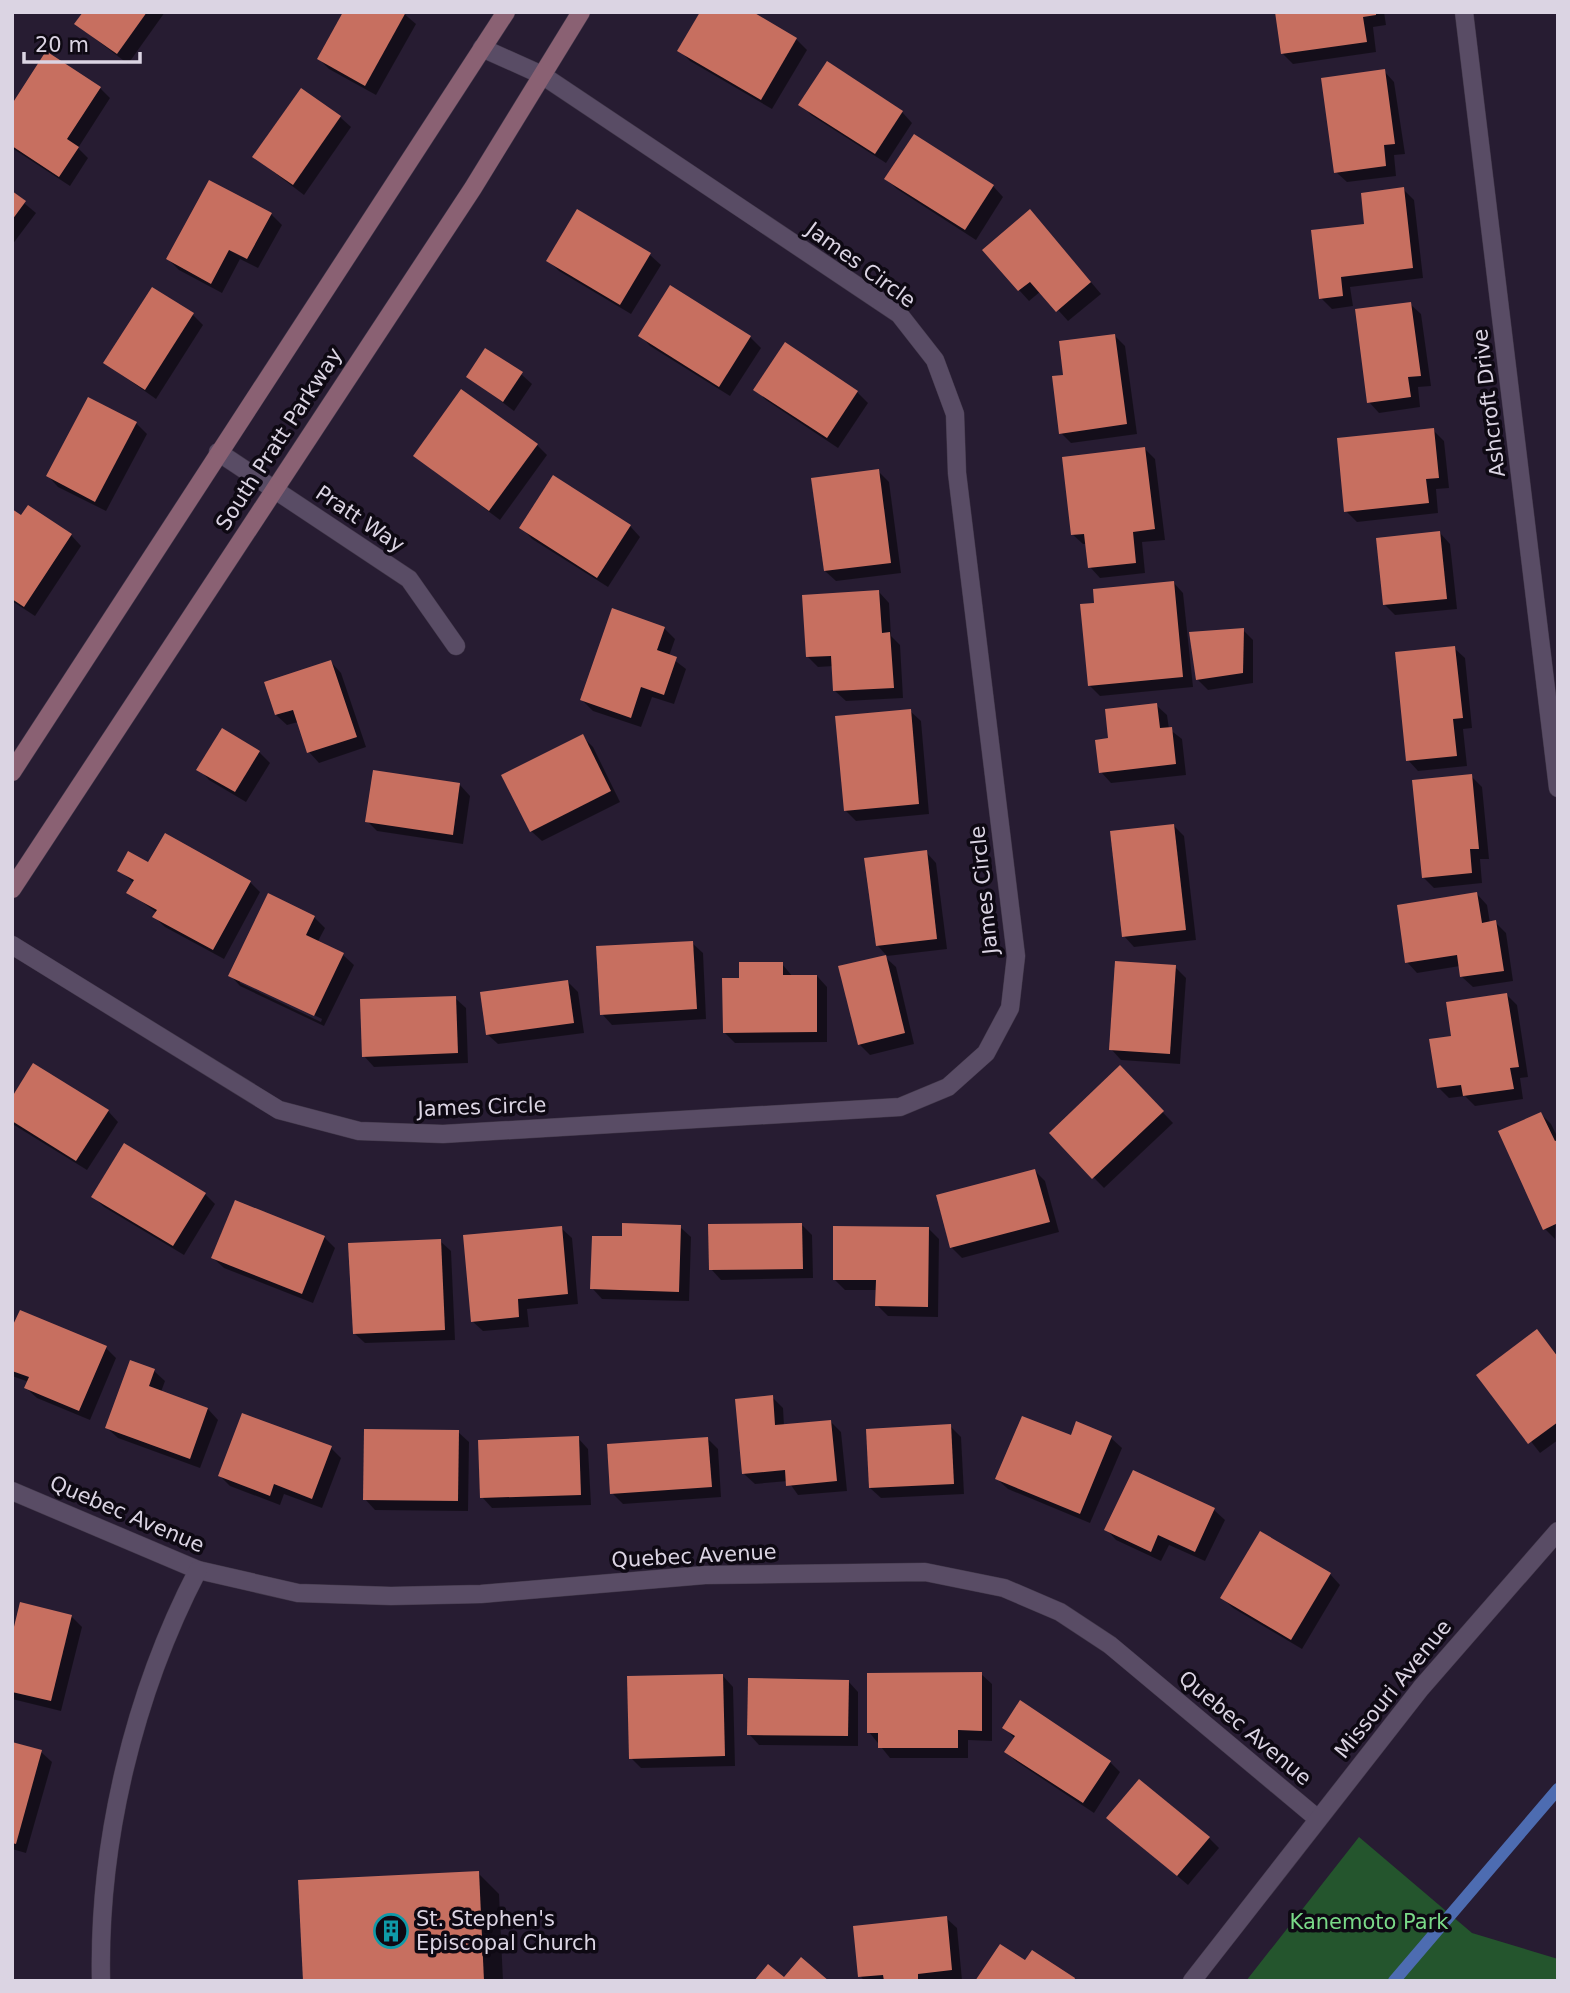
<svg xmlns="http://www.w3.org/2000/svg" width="1570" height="1993" viewBox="0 0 1570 1993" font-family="'DejaVu Sans',sans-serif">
<rect width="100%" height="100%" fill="#271c32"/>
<path fill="#24552d" d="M 1359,1837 L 1472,1933 L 1558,1959 L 1558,1981 L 1246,1981 Z"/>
<g fill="#0007" fill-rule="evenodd">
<path d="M 85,12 L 165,12 L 128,64 L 76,24 Z"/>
<path d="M 402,12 L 416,24 L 376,95 L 329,69 L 319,59 Z"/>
<path d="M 1277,12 L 1384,12 L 1386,25 L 1373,27 L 1376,52 L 1293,64 L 1283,54 Z"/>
<path d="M 796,39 L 807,50 L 772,109 L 690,61 L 679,50 Z"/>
<path d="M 1384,71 L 1394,82 L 1405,154 L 1394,155 L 1396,176 L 1347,182 L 1336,172 Z"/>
<path d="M 100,88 L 110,98 L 78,148 L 88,158 L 70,186 L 12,148 L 12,107 Z"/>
<path d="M 801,104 L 902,112 L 912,123 L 886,163 L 811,115 Z"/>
<path d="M 340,117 L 351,127 L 304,195 L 254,157 Z"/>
<path d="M 886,179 L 993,186 L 1003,197 L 976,240 L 897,189 Z"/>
<path d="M 1403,189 L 1414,200 L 1423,278 L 1350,287 L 1353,306 L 1332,309 L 1321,298 L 1366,225 Z"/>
<path d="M 12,193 L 36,213 L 12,245 Z"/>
<path d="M 578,211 L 650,255 L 661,265 L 631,314 L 559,271 L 548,260 Z"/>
<path d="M 271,214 L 282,225 L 258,268 L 240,259 L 222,293 L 179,270 L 168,259 Z"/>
<path d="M 1040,222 L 1101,294 L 1068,321 L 1041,291 L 1029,301 L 1019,290 Z"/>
<path d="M 153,289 L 193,315 L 203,325 L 156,399 L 105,363 Z"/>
<path d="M 1410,304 L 1421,314 L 1431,386 L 1418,387 L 1420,407 L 1379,413 L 1369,402 Z"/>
<path d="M 640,335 L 750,337 L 761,348 L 730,396 L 650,346 Z"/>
<path d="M 1114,335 L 1125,346 L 1137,434 L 1071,443 L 1061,433 Z"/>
<path d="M 521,374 L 532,384 L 514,411 L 469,377 Z"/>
<path d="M 756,390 L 857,392 L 868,403 L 838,448 L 766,400 Z"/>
<path d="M 89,399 L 136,423 L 147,434 L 106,511 L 58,487 L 48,476 Z"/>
<path d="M 1433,430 L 1444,441 L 1449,488 L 1436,489 L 1438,513 L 1357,522 L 1346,511 Z"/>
<path d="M 537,445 L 547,455 L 500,520 L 415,456 Z"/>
<path d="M 1145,449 L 1155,459 L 1165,540 L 1142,542 L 1145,573 L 1100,578 L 1090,567 L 1087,544 L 1083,544 L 1072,534 Z"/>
<path d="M 878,471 L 889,482 L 901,573 L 836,581 L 825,571 Z"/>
<path d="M 12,512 L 71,535 L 81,546 L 35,616 L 12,601 Z"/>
<path d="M 630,526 L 640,537 L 608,587 L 532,539 L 522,528 Z"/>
<path d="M 1440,533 L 1450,544 L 1457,609 L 1395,615 L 1384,604 Z"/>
<path d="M 1173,582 L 1183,593 L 1193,687 L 1100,696 L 1089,685 Z"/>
<path d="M 879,592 L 889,603 L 891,636 L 900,645 L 903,698 L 846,701 L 835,691 L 834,666 L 818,667 L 808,657 Z"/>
<path d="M 613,611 L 664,628 L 675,639 L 669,656 L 686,669 L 674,704 L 652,697 L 641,727 L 593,711 L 582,700 Z"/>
<path d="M 1243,630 L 1253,640 L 1253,683 L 1208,690 L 1197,679 Z"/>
<path d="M 1454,648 L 1465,658 L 1472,728 L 1463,729 L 1467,766 L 1418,771 L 1408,760 Z"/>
<path d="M 331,662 L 341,673 L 366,747 L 319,763 L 309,752 L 298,722 L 287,725 L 276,715 Z"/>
<path d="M 1156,705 L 1167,715 L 1169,729 L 1182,739 L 1186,775 L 1111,783 L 1101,772 L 1110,740 Z"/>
<path d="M 910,711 L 921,721 L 929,814 L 856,821 L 845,810 Z"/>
<path d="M 582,736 L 593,747 L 620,802 L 542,841 L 531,831 Z"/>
<path d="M 259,752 L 270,763 L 246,802 L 209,780 L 199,769 Z"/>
<path d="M 1471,776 L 1482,787 L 1489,859 L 1480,859 L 1482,883 L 1434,888 L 1423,877 Z"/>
<path d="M 460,785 L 470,796 L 463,844 L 377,831 L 367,821 Z"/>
<path d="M 1174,826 L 1184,836 L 1196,940 L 1134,947 L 1124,936 Z"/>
<path d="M 926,852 L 936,863 L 947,949 L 887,956 L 877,945 Z"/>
<path d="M 149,865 L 250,882 L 260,892 L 224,959 L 165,927 L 154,917 L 157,913 L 129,892 L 134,883 L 119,870 Z"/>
<path d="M 1477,894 L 1487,905 L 1490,923 L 1495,922 L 1506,933 L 1513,981 L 1473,987 L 1462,977 L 1460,966 L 1417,973 L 1407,962 Z"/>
<path d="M 314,917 L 325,928 L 317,943 L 343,955 L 354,965 L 324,1026 L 240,986 L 230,975 ZM 240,979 L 322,1019 L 321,1022 L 240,983 Z"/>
<path d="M 692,943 L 703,953 L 706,1019 L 612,1025 L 602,1014 Z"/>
<path d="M 885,957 L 896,967 L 914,1044 L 870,1055 L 859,1044 Z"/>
<path d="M 782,964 L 793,977 L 817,976 L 827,987 L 827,1042 L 735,1043 L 724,1032 L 740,980 Z"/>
<path d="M 1175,967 L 1186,978 L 1180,1064 L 1121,1060 L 1111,1049 Z"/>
<path d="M 568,982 L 578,992 L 584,1033 L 498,1044 L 487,1034 Z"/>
<path d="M 1507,995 L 1517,1005 L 1528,1077 L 1520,1078 L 1523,1099 L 1475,1106 L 1465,1096 L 1449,1098 L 1439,1088 L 1453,1037 Z"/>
<path d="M 455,998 L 466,1008 L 468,1063 L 374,1067 L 364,1056 Z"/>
<path d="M 1120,1068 L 1173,1123 L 1104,1188 L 1051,1134 Z"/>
<path d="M 12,1101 L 108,1111 L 118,1122 L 87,1170 L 14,1125 Z"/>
<path d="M 1541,1114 L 1551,1124 L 1558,1138 L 1555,1239 L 1545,1229 Z"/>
<path d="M 1035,1171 L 1045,1181 L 1059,1232 L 962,1258 L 951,1247 Z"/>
<path d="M 205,1194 L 215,1204 L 184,1255 L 104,1207 L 93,1197 Z"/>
<path d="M 802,1225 L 812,1235 L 813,1278 L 721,1280 L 711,1269 Z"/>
<path d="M 680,1227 L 691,1237 L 689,1301 L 602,1299 L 592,1288 Z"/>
<path d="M 561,1228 L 572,1238 L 578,1304 L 527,1309 L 529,1327 L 483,1331 L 472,1321 Z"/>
<path d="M 928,1228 L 939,1239 L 938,1317 L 888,1316 L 877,1305 L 877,1290 L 845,1290 L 834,1279 Z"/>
<path d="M 324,1237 L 335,1248 L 313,1303 L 224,1268 L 213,1258 Z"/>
<path d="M 440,1241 L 451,1251 L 455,1340 L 365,1343 L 354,1333 Z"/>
<path d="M 1537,1331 L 1558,1356 L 1558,1440 L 1540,1453 L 1479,1375 Z"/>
<path d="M 12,1332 L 106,1348 L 116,1358 L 90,1420 L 37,1398 L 26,1388 L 29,1382 L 12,1376 Z"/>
<path d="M 132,1362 L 154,1371 L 165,1381 L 161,1392 L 208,1409 L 218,1420 L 200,1468 L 118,1438 L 107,1428 Z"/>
<path d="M 772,1397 L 783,1408 L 784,1426 L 830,1421 L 841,1432 L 847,1491 L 798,1495 L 788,1481 L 755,1484 L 744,1474 Z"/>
<path d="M 950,1426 L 961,1437 L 964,1494 L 881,1498 L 870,1488 Z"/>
<path d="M 458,1432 L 469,1442 L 468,1511 L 375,1510 L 365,1499 Z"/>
<path d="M 578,1438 L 588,1449 L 591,1505 L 492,1508 L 482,1497 Z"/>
<path d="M 707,1438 L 718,1449 L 721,1497 L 623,1504 L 612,1493 Z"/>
<path d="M 1071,1438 L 1111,1438 L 1122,1448 L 1090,1523 L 1008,1489 L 997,1479 Z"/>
<path d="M 331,1448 L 341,1458 L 322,1508 L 284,1494 L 280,1505 L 230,1486 L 220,1476 Z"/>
<path d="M 1133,1472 L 1214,1510 L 1225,1520 L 1205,1561 L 1169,1545 L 1161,1561 L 1116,1540 L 1106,1529 Z"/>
<path d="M 1330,1574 L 1340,1585 L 1302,1649 L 1233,1608 L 1222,1598 Z"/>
<path d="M 71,1616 L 82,1627 L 61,1711 L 12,1699 L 12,1642 Z"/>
<path d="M 981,1674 L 992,1684 L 992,1741 L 968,1740 L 968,1758 L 890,1758 L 869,1732 Z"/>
<path d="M 723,1676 L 733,1687 L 735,1766 L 641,1768 L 631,1758 Z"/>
<path d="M 848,1681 L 858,1692 L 858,1746 L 759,1745 L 749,1734 Z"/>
<path d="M 1004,1727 L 1110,1762 L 1120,1772 L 1094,1813 L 1017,1762 L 1006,1752 L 1015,1739 Z"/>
<path d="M 12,1744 L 41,1752 L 52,1762 L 26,1853 L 12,1849 Z"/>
<path d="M 1109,1818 L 1209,1838 L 1219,1848 L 1188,1885 Z"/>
<path d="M 478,1873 L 499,1894 L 503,1981 L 305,1981 Z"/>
<path d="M 12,1889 L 13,1890 L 12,1981 Z"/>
<path d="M 946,1918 L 957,1928 L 962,1980 L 865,1981 L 860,1976 Z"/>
</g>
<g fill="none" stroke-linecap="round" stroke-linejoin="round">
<path stroke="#4d6cb1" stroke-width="12" d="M 1394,1981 L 1558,1789"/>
</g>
<g fill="#c76f60">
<path d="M 83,12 L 147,12 L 117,54 L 74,24 Z"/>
<path d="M 343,12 L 406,12 L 365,86 L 317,59 Z"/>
<path d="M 700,12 L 753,12 L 797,38 L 761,100 L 677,51 Z"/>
<path d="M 1275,12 L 1376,12 L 1376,15 L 1363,17 L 1367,42 L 1281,54 Z"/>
<path d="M 46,51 L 101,87 L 67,139 L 79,147 L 59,177 L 12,146 L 12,104 Z"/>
<path d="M 827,61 L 903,111 L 875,154 L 798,105 Z"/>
<path d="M 1385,69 L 1395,144 L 1384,145 L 1386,166 L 1334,173 L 1321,78 Z"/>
<path d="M 301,88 L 341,116 L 293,185 L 252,157 Z"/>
<path d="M 914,134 L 994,185 L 965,230 L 884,179 Z"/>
<path d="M 209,180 L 272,213 L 247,259 L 229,250 L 211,284 L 166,259 Z"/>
<path d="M 1404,187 L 1413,268 L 1341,277 L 1343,296 L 1319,299 L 1311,230 L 1364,224 L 1361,193 Z"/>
<path d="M 12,191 L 26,201 L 12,220 Z"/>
<path d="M 577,209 L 651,253 L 620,305 L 546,261 Z"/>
<path d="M 1030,209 L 1091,282 L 1056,312 L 1030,282 L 1018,291 L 982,250 Z"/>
<path d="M 670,285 L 751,336 L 719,387 L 638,336 Z"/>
<path d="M 152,287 L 194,313 L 145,390 L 103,363 Z"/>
<path d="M 1411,302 L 1421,376 L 1408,377 L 1411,397 L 1367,403 L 1355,309 Z"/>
<path d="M 1115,334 L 1127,424 L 1059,434 L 1052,376 L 1063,375 L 1059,341 Z"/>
<path d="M 785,342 L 858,391 L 827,438 L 753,390 Z"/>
<path d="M 485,348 L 523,372 L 503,402 L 466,377 Z"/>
<path d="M 461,389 L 538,444 L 489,511 L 413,456 Z"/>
<path d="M 88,397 L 137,422 L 95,502 L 46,476 Z"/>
<path d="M 1434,428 L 1439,478 L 1426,479 L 1429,503 L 1344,512 L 1337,438 Z"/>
<path d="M 1145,447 L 1155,529 L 1133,532 L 1136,563 L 1088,568 L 1084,534 L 1071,535 L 1062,457 Z"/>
<path d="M 879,469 L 891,563 L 824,571 L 811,478 Z"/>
<path d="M 553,475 L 631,525 L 597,578 L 519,528 Z"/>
<path d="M 28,505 L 72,534 L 24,607 L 12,599 L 12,509 L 21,515 Z"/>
<path d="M 1440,531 L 1447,599 L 1383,605 L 1376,538 Z"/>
<path d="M 1174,581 L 1183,677 L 1088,686 L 1080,604 L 1094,603 L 1093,589 Z"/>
<path d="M 879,590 L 882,633 L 890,632 L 894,688 L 833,691 L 831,656 L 806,657 L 802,595 Z"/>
<path d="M 612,608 L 665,627 L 657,650 L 677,657 L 664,695 L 641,687 L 631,718 L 580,700 Z"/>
<path d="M 1244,628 L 1243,673 L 1196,680 L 1189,632 Z"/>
<path d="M 1455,646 L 1463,718 L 1453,719 L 1457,756 L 1406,761 L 1395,652 Z"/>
<path d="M 331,660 L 357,737 L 307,753 L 293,710 L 275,715 L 264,682 Z"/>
<path d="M 1157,703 L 1160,728 L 1172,727 L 1176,764 L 1099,773 L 1095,740 L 1108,738 L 1105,709 Z"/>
<path d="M 911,709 L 919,804 L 844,811 L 835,716 Z"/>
<path d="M 222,728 L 260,751 L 235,792 L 196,770 Z"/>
<path d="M 583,734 L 611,791 L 530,832 L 501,775 Z"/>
<path d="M 373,770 L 460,783 L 453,835 L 365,822 Z"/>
<path d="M 1472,774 L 1479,849 L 1470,849 L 1472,873 L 1422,878 L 1412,780 Z"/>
<path d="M 1174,824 L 1186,930 L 1122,937 L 1110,831 Z"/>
<path d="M 165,833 L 251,881 L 213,950 L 152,917 L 157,910 L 126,893 L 134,880 L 117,871 L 128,851 L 148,862 Z"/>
<path d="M 927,850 L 937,939 L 876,946 L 864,858 Z"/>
<path d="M 1477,892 L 1482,923 L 1496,920 L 1504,971 L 1460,977 L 1457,955 L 1405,963 L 1397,905 Z"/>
<path d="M 268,893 L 315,916 L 306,935 L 344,953 L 314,1016 L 228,976 Z"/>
<path d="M 693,941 L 697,1009 L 600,1015 L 596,946 Z"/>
<path d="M 886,955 L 905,1033 L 858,1045 L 838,966 Z"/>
<path d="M 1115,961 L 1176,965 L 1170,1054 L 1109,1050 Z"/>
<path d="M 739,962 L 783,962 L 783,975 L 817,975 L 817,1032 L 723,1033 L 722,978 L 739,978 Z"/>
<path d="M 568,980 L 574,1023 L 486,1035 L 480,992 Z"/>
<path d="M 1507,993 L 1519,1067 L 1510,1068 L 1514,1089 L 1463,1096 L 1461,1085 L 1437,1088 L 1429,1039 L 1451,1036 L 1446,1002 Z"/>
<path d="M 456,996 L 458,1053 L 362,1057 L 360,999 Z"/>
<path d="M 33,1063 L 109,1110 L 76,1161 L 12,1121 L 12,1097 Z"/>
<path d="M 1120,1065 L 1164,1111 L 1092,1179 L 1049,1133 Z"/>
<path d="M 1541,1112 L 1555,1141 L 1558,1140 L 1558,1223 L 1543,1230 L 1498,1131 Z"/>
<path d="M 124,1143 L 206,1193 L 173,1246 L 91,1197 Z"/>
<path d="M 1035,1169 L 1050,1222 L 950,1248 L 936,1195 Z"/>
<path d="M 235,1200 L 325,1236 L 302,1294 L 211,1258 Z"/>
<path d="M 622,1223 L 681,1225 L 679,1292 L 590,1289 L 592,1236 L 622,1236 Z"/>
<path d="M 802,1223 L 803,1269 L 709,1270 L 708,1224 Z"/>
<path d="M 562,1226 L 568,1294 L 518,1299 L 519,1317 L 471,1322 L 463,1235 Z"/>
<path d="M 833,1226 L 929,1227 L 928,1307 L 875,1306 L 876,1280 L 833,1280 Z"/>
<path d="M 441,1239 L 445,1330 L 353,1334 L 348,1243 Z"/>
<path d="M 20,1310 L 107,1346 L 79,1411 L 24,1388 L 29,1377 L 12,1371 L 12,1327 Z"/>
<path d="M 1537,1329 L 1558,1357 L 1558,1422 L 1528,1444 L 1476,1375 Z"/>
<path d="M 130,1360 L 155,1369 L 149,1386 L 208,1408 L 190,1459 L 105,1428 Z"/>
<path d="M 773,1395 L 775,1425 L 831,1420 L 837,1481 L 786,1486 L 785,1470 L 742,1474 L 735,1399 Z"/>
<path d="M 242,1413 L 332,1446 L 312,1499 L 274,1484 L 270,1496 L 218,1476 Z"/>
<path d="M 1022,1416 L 1071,1435 L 1076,1421 L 1112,1436 L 1080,1514 L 995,1479 Z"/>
<path d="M 951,1424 L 954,1484 L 869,1488 L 866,1429 Z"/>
<path d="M 364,1429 L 459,1430 L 458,1501 L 363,1500 Z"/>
<path d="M 579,1436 L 581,1495 L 480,1498 L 478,1440 Z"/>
<path d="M 708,1437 L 712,1487 L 610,1494 L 607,1444 Z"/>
<path d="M 1133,1470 L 1215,1508 L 1195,1552 L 1158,1535 L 1151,1552 L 1104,1530 Z"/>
<path d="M 1260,1531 L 1331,1573 L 1291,1640 L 1220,1598 Z"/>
<path d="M 20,1602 L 72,1615 L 51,1701 L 12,1692 L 12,1635 Z"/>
<path d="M 982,1672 L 982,1731 L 958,1730 L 958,1748 L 878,1748 L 878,1733 L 867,1733 L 867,1673 Z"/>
<path d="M 723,1674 L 725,1756 L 629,1759 L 627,1676 Z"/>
<path d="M 748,1678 L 849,1680 L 848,1736 L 747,1735 Z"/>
<path d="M 1020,1700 L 1111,1761 L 1083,1803 L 1004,1752 L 1015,1736 L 1002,1728 Z"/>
<path d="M 12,1742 L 42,1750 L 16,1844 L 12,1843 Z"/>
<path d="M 1139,1779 L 1210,1837 L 1177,1876 L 1106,1818 Z"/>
<path d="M 479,1871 L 484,1981 L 303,1981 L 298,1880 Z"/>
<path d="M 947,1916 L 952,1970 L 918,1974 L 918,1981 L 884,1981 L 883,1975 L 858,1977 L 853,1926 Z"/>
<path d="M 1000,1944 L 1025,1960 L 1032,1950 L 1075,1978 L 1074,1981 L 975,1981 Z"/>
<path d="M 801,1957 L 829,1981 L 754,1981 L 768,1964 L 784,1977 Z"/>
</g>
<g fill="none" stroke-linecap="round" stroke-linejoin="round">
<g stroke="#413749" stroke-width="19">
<g id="street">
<path d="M 1464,12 L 1558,788"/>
<path d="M 218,452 L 409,579 L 456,646"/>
<path d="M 12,945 L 279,1110 L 359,1131 L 443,1134 L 900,1107 L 948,1087 L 986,1053 L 1010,1008 L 1016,956 L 957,473 L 955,414 L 935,360 L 899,314 L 542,75 L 482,48"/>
<path d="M 12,1491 L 198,1570 L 298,1593 L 391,1596 L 481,1594 L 705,1575 L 925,1572 L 1004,1588 L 1060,1612 L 1110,1645 L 1318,1819"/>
<path d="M 101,1981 C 98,1842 134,1693 198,1570"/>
<path d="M 1192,1981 L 1421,1688 L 1558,1531"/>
</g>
</g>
<g stroke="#413749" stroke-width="19">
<g id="secondary">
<path d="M 12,772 L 506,12"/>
<path d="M 12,889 L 473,188 L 581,12"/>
</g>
</g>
<use href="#street" stroke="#594c65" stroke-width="18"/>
<use href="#secondary" stroke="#8a6173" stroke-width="18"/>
</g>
<defs>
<g id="building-ring" transform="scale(1.75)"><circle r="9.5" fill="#0e0913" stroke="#0f9aa8" stroke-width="1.5"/><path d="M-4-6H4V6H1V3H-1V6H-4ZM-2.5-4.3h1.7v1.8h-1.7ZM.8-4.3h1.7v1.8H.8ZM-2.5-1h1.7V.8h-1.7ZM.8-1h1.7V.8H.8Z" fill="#0f9aa8"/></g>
</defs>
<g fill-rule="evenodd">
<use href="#building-ring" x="391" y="1931"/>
</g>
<g text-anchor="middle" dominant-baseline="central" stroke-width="7" stroke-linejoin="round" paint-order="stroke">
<g font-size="21" fill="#dbd4e3" stroke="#0e0913">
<text transform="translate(861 265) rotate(36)">James Circle</text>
<text transform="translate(1489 403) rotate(-97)">Ashcroft Drive</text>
<text transform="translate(279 439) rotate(-57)">South Pratt Parkway</text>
<text transform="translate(360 519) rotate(34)">Pratt Way</text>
<text transform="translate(984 890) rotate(-96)">James Circle</text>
<text transform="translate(482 1107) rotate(-2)">James Circle</text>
<text transform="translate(127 1514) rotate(23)">Quebec Avenue</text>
<text transform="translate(694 1556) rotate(-3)">Quebec Avenue</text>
<text transform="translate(1393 1689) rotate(-51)">Missouri Avenue</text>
<text transform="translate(1245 1728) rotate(40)">Quebec Avenue</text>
</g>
<g font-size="21" fill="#dbd4e3" stroke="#0e0913" text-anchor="start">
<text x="416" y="1919">St. Stephen's<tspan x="416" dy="24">Episcopal Church</tspan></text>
</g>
<g font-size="21" fill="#7ad988" stroke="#0e0913">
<text x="1369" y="1922">Kanemoto Park</text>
</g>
</g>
<rect width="1570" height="1993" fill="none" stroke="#dbd4e3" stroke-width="28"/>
<path d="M24 52v10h116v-10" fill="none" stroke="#dbd4e3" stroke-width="3.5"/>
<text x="35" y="52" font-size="21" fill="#dbd4e3" stroke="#0e0913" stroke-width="5" paint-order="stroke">20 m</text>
</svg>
